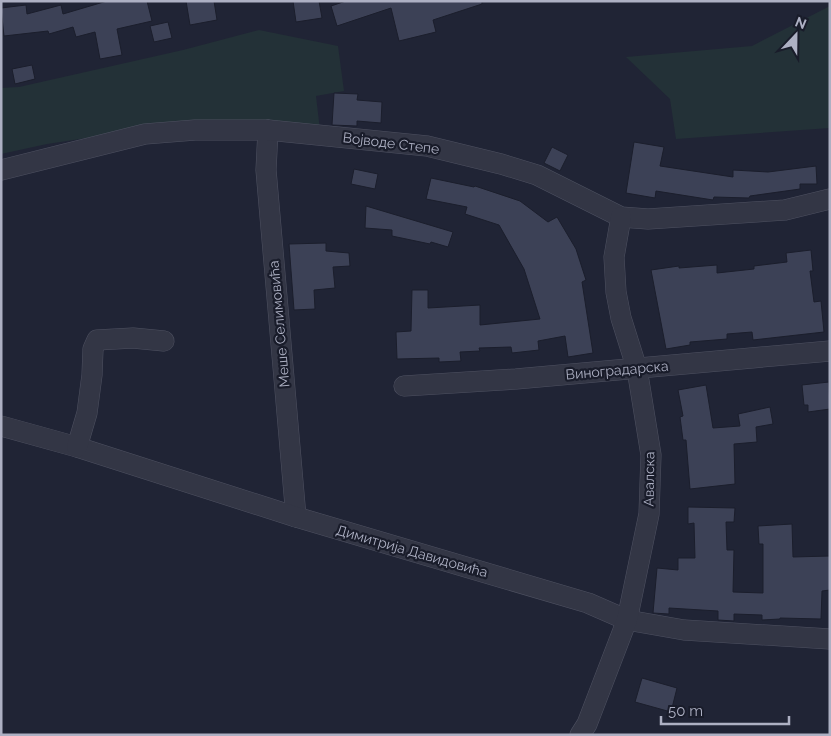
<svg xmlns="http://www.w3.org/2000/svg" width="831" height="736" viewBox="0 0 831 736" font-family="Raleway,sans-serif">
<rect width="100%" height="100%" fill="#202435"/>
<g fill="#233137">
<path d="M 830,6 L 830,128 L 676,139 L 670,99 L 626,57 L 752,46 Z"/>
<path d="M 259,30 L 338,46 L 344,91 L 316,96 L 320,130 L 187,123 L 47,144 L 1,154 L 1,88 L 19,87 L 183,50 Z"/>
</g>
<g fill="#3c4156" stroke="#1b1e2c">
<path d="M 107,1 L 147,1 L 152,21 L 117,29 L 122,55 L 100,59 L 95,32 L 76,37 L 73,27 L 49,34 L 48,31 L 4,36 L 1,8 L 26,5 L 27,14 L 61,5 L 63,14 Z"/>
<path d="M 186,1 L 214,1 L 217,20 L 190,25 Z"/>
<path d="M 293,1 L 319,1 L 322,18 L 296,22 Z"/>
<path d="M 346,1 L 482,1 L 482,4 L 433,20 L 436,32 L 399,41 L 391,8 L 337,26 L 331,6 Z"/>
<path d="M 168,22 L 172,38 L 154,42 L 150,26 Z"/>
<path d="M 32,65 L 35,79 L 15,84 L 12,69 Z"/>
<path d="M 334,93 L 358,94 L 357,100 L 382,102 L 381,123 L 357,121 L 357,126 L 332,125 Z"/>
<path d="M 634,142 L 664,147 L 660,166 L 733,177 L 733,170 L 768,172 L 816,166 L 817,184 L 800,184 L 800,189 L 750,196 L 749,198 L 714,197 L 713,200 L 656,191 L 655,198 L 626,193 Z"/>
<path d="M 552,147 L 568,155 L 560,171 L 544,163 Z"/>
<path d="M 354,169 L 378,174 L 375,189 L 351,184 Z"/>
<path d="M 431,178 L 474,187 L 475,186 L 520,201 L 548,222 L 557,217 L 576,249 L 586,280 L 582,282 L 593,353 L 568,357 L 565,336 L 538,341 L 539,350 L 512,353 L 511,347 L 479,348 L 480,351 L 460,352 L 461,361 L 439,362 L 439,358 L 397,359 L 396,332 L 411,331 L 412,290 L 428,290 L 428,308 L 480,305 L 480,325 L 540,319 L 524,269 L 499,225 L 465,214 L 467,207 L 426,199 Z"/>
<path d="M 366,206 L 453,232 L 448,247 L 431,242 L 430,244 L 392,236 L 392,230 L 365,228 Z"/>
<path d="M 326,243 L 326,251 L 349,253 L 350,266 L 333,267 L 335,288 L 314,290 L 315,309 L 294,310 L 289,244 Z"/>
<path d="M 811,250 L 813,271 L 810,271 L 814,302 L 821,301 L 824,332 L 753,340 L 752,332 L 727,334 L 727,339 L 690,342 L 690,345 L 666,349 L 651,270 L 679,266 L 679,268 L 717,265 L 717,273 L 754,269 L 754,266 L 787,262 L 786,253 Z"/>
<path d="M 829,382 L 830,409 L 808,412 L 808,405 L 804,405 L 802,385 Z"/>
<path d="M 706,385 L 713,428 L 740,426 L 738,414 L 770,407 L 773,424 L 756,427 L 757,442 L 734,444 L 735,484 L 690,489 L 686,440 L 683,440 L 680,417 L 683,416 L 678,390 Z"/>
<path d="M 688,507 L 735,508 L 734,522 L 726,522 L 727,550 L 734,550 L 733,592 L 763,593 L 763,544 L 759,544 L 758,526 L 792,524 L 793,557 L 830,556 L 830,590 L 822,591 L 821,619 L 780,618 L 780,619 L 762,620 L 762,615 L 734,614 L 734,621 L 718,620 L 718,611 L 669,608 L 669,614 L 653,613 L 657,568 L 678,570 L 678,558 L 695,558 L 694,523 L 688,524 Z"/>
<path d="M 642,678 L 677,688 L 671,712 L 635,702 Z"/>
</g>
<g fill="none" stroke-linecap="round" stroke-linejoin="round">
<g stroke="#4e5161" stroke-width="21">
<g id="minor">
<path d="M 268,130 L 266,170 L 296,517"/>
<path d="M 1,170 L 145,134 L 195,130 L 268,130 L 427,146 L 501,164 L 537,175 L 621,217 L 648,219 L 785,210 L 830,199"/>
<path d="M 404,386 L 516,379 L 830,351"/>
<path d="M 1,426 L 77,447 L 296,517 L 588,603 L 627,620 L 684,630 L 830,639"/>
<path d="M 77,447 L 87,413 L 92,375 L 93,349 L 97,340 L 133,338 L 164,341"/>
<path d="M 580,735 L 587,724 L 627,620 L 649,514 L 651,455 L 637,369 L 621,318 L 616,292 L 614,257 L 621,217"/>
</g>
</g>
<use href="#minor" stroke="#333645" stroke-width="20"/>
</g>
<g text-anchor="middle" dominant-baseline="central" stroke-width="4.5" stroke-linejoin="round" paint-order="stroke">
<g font-size="14" fill="#adb0c3" stroke="#191c2a">
<text transform="translate(391 143) rotate(7)">Војводе Степе</text>
<text transform="translate(279 324) rotate(-95)">Меше Селимовића</text>
<text transform="translate(617 370) rotate(-5)">Виноградарска</text>
<text transform="translate(649 479) rotate(-89)">Авалска</text>
<text transform="translate(412 551) rotate(16)">Димитрија Давидовића</text>
</g>
</g>
<rect width="831" height="736" fill="none" stroke="#adb0c3" stroke-width="5"/>
<g transform="translate(796 35) rotate(22)" stroke="#191c2a" stroke-width="4" paint-order="stroke">
<path d="M0-4L9 19L0 12L-9 19Z" fill="#adb0c3"/>
<text y="-8" font-size="14" font-weight="bold" text-anchor="middle" fill="#adb0c3">N</text>
</g>
<path d="M661 716v8h128v-8" fill="none" stroke="#adb0c3" stroke-width="2.5"/>
<text x="668" y="716" font-size="15" fill="#adb0c3" stroke="#191c2a" stroke-width="4" paint-order="stroke">50 m</text>
</svg>
